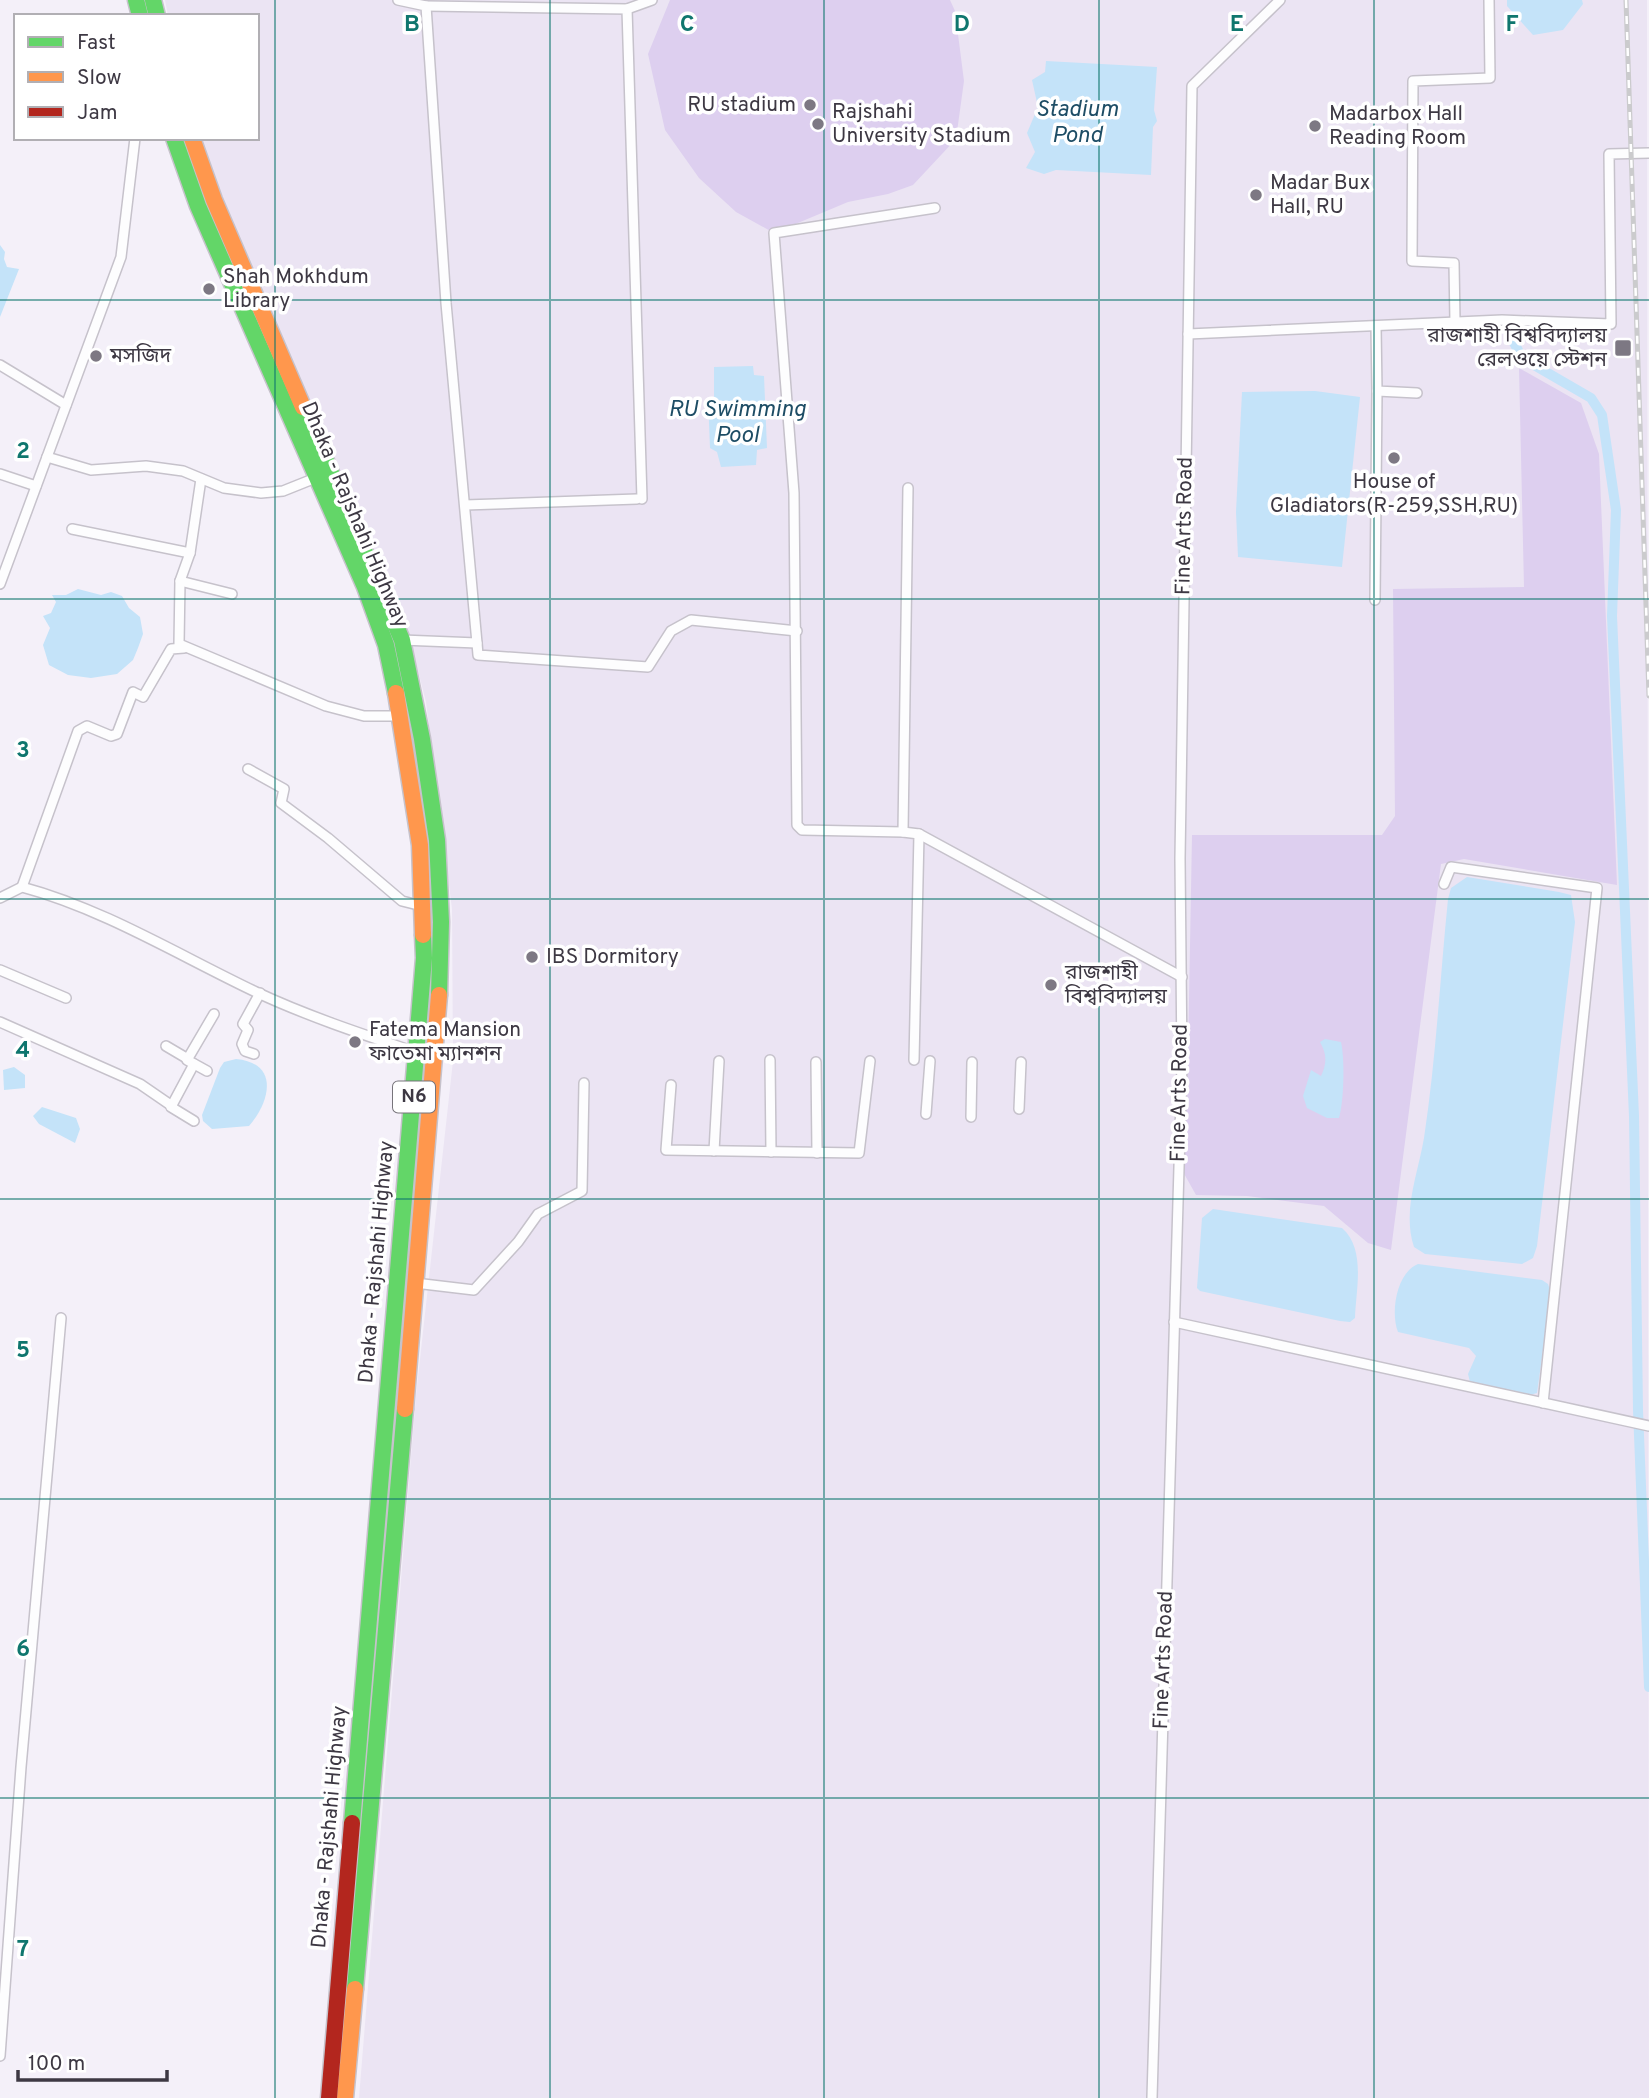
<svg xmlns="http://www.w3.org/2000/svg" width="1649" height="2098" viewBox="0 0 1649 2098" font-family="Overpass,'Noto Sans Bengali',sans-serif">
<rect width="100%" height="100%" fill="#f4f0f9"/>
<path fill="#ebe4f3" d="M 165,0 L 1647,0 L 1649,2098 L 359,2098 L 416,1395 L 453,1061 L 452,909 L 426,702 L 410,640 L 210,176 L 197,138 L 257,138 L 257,16 L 168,16 Z"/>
<g fill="#ddcfef">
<path d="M 670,0 L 950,0 L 955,11 L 964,81 L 956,139 L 913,185 L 888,194 L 848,202 L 774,233 L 736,212 L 699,178 L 665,130 L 648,54 Z"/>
<path d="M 1519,368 L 1581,403 L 1599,454 L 1617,885 L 1464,859 L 1441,864 L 1391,1250 L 1368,1243 L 1324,1206 L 1247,1196 L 1196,1195 L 1182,1170 L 1188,1055 L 1192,835 L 1382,835 L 1395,816 L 1393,589 L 1524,587 Z"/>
</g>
<g fill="#c4e3f9">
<path d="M 1507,0 L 1582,0 L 1583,4 L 1563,30 L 1533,35 L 1507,6 Z"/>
<path d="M 1046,61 L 1157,67 L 1154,110 L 1157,121 L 1153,127 L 1151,175 L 1056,170 L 1044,174 L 1026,168 L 1035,152 L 1027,133 L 1038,107 L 1032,80 L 1045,72 Z"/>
<path d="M 0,245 L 5,252 L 4,259 L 7,267 L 19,269 L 0,317 Z"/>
<path d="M 753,366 L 754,375 L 764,376 L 767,448 L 757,450 L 756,465 L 721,467 L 717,452 L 710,448 L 708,398 L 714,397 L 714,367 Z"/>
<path d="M 1315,391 L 1360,397 L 1342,567 L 1238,557 L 1236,512 L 1242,392 Z"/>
<path d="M 78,589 L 101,595 L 111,592 L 122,596 L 129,608 L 140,617 L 143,634 L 138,648 L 133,660 L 117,674 L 91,678 L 68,675 L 49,665 L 43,645 L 50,628 L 43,616 L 51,613 L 56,602 L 52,595 L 66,595 Z"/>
<path d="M 1467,877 L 1559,892 L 1571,895 L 1575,922 L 1537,1246 L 1533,1258 L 1522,1264 L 1425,1254 L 1414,1247 C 1402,1211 1418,1174 1424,1138 C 1436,1059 1440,978 1448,899 L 1451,888 Z"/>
<path d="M 1325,1039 L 1341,1042 C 1345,1059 1344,1102 1339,1118 L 1327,1118 L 1307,1108 L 1303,1096 L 1311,1070 L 1321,1076 C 1327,1064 1327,1054 1320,1042 Z"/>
<path d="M 236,1059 C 280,1063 270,1102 249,1126 L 212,1129 L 203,1121 L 202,1115 L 220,1068 L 224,1062 Z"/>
<path d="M 14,1067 L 25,1075 L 25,1088 L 4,1090 L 3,1070 Z"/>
<path d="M 42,1107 L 76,1118 L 80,1129 L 75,1143 L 39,1124 L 33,1116 Z"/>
<path d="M 1213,1209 L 1342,1228 C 1366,1249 1356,1289 1355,1318 L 1350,1322 L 1340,1321 L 1200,1291 L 1197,1288 L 1202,1218 Z"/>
<path d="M 1418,1264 L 1542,1280 L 1548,1284 L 1551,1293 L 1537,1393 L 1530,1395 L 1470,1382 L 1468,1374 L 1476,1356 L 1469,1348 L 1398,1332 C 1390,1312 1397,1272 1418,1264 Z"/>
</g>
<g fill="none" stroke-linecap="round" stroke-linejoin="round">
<path stroke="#c4e3f9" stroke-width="10" d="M 1502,320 L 1522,358 L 1591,398 L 1602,415 L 1616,510 L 1612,616 L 1634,1116 L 1638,1410 L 1649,1687"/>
<g stroke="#c6c2cb" stroke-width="12">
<g id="street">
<path d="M 398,0 L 426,6 L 446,303 L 477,643 L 402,640"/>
<path d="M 426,6 L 627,9 L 642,499"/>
<path d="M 627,9 L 652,0"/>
<path d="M 1455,322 L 1454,263 L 1412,261 L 1413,81 L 1490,78 L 1489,0"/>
<path d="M 1376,326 L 1377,391 L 1417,393"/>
<path d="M 1188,334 L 1502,320 L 1611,324 L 1609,154 L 1649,153"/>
<path d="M 0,365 L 66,405"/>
<path d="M 47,457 L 91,470 L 146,466 L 183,471 L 224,488 L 261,493 L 283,491 L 318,477"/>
<path d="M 0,474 L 36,486"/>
<path d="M 201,479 L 190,553 L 180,581 L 179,644 L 326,706 L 364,716 L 401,716"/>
<path d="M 908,488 L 903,832 L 919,834 L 914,1060"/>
<path d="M 465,505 L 637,499"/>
<path d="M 72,529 L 190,553"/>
<path d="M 180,581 L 232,594"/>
<path d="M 0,584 L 121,257 L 135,138"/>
<path d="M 1375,600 L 1377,391"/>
<path d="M 477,643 L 478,655 L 648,667 L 671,631 L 691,620 L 797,631"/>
<path d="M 248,769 L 284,789 L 281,803 L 328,838 L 402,901 L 422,906"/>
<path d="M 903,832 L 802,830 L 797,825 L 794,493 L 774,233 L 935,208"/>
<path d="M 919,834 L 1182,977"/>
<path d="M 1444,884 L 1451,867 L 1597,888 L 1543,1403"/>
<path d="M 22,887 L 78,731 L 87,726 L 111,736 L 117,734 L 133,692 L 143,697 L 171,649 L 184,648"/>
<path d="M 0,898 L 22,887 C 104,909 180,956 256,992 C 311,1018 377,1039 436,1059"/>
<path d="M 0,970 L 66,998"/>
<path d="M 0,1022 L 140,1084 L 172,1106"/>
<path d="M 166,1046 L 188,1059"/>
<path d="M 254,1054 L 245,1051 L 242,1044 L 248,1030 L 243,1024 L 260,993"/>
<path d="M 770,1060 L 771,1152"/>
<path d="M 816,1062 L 817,1153"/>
<path d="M 207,1071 L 187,1060 L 214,1014"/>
<path d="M 671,1085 L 666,1150 L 859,1153 L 870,1061"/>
<path d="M 1019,1109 L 1021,1062"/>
<path d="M 926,1114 L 930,1061"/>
<path d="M 971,1117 L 972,1062"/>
<path d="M 194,1121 L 171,1107 L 194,1064"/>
<path d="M 714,1151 L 719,1061"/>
<path d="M 415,1283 L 474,1290 L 518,1242 L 538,1214 L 582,1191 L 584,1083"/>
<path d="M 1174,1322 L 1649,1426"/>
<path d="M 0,2056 L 21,1767 L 61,1318"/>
<path d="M 1152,2098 L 1182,1064 L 1180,859 L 1192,86 L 1280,0"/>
</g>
</g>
<g stroke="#c6c2cb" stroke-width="19">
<g id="fast">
<path d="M 136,0 L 140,16"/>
<path d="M 153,0 L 157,16"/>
<path d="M 174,138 L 198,206 L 365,587 L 386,645 L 396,693"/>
<path d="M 303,407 L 402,640 L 422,739 L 437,840 L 441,922 L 439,995"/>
<path d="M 352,1823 L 424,958 L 423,935"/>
<path d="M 355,1989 L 405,1409"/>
</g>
</g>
<g stroke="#c6c2cb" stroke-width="19">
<g id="slow">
<path d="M 192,138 L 214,200 L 303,407"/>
<path d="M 396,693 L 420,845 L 423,935"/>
<path d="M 405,1409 L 439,995"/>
<path d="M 345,2098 L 355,1989"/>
</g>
</g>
<g stroke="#c6c2cb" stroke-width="19">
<path id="jam" d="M 329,2098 L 352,1823"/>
</g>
<use href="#street" stroke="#fdfdfe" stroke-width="9"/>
<use href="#fast" stroke="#63d668" stroke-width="16"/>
<use href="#slow" stroke="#ff974d" stroke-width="16"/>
<use href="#jam" stroke="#b3261e" stroke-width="16"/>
<g stroke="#cbcbcd" stroke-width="5">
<path id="rail" d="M 1626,0 L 1649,696"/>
</g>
<use href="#rail" stroke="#fff" stroke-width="2.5" stroke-dasharray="8" stroke-linecap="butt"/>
</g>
<path fill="none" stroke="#0f766e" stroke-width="2" stroke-opacity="0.55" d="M 275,0 L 275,2098M 550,0 L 550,2098M 824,0 L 824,2098M 1099,0 L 1099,2098M 1374,0 L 1374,2098M 0,300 L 1649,300M 0,599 L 1649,599M 0,899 L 1649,899M 0,1199 L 1649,1199M 0,1499 L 1649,1499M 0,1798 L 1649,1798"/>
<g fill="#7d7883" stroke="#fff" stroke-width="2.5">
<circle cx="810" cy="105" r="7"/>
<circle cx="818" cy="124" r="7"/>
<circle cx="1315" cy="126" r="7"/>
<circle cx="1256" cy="195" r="7"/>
<circle cx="209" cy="289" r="7"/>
<rect x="1614" y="339" width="18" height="18" rx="3.5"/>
<circle cx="96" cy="356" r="7"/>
<circle cx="1394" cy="458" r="7"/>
<circle cx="532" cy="957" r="7"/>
<circle cx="1051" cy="985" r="7"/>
<circle cx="355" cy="1042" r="7"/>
</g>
<g text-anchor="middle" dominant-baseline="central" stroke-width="7" stroke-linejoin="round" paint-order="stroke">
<rect fill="#fff" stroke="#77747b" stroke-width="2" x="393" y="1081.5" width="42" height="31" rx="5"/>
<g font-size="19" font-weight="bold" fill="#3d3843">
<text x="414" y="1097">N6</text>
</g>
<g font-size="21" fill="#3d3843" stroke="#fff" text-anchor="start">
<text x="796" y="105" text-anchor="end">RU stadium</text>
<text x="832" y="112">Rajshahi<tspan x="832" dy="24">University Stadium</tspan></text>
<text x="1329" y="114">Madarbox Hall<tspan x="1329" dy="24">Reading Room</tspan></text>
<text x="1270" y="183">Madar Bux<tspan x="1270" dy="24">Hall, RU</tspan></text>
<text x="223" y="277">Shah Mokhdum<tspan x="223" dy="24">Library</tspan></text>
<text x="1607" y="336" text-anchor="end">রাজশাহী বিশ্ববিদ্যালয়<tspan x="1607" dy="24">রেলওয়ে স্টেশন</tspan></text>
<text x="110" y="356">মসজিদ</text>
<text x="1394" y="482" text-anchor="middle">House of<tspan x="1394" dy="24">Gladiators(R-259,SSH,RU)</tspan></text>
<text x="546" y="957">IBS Dormitory</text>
<text x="1065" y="973">রাজশাহী<tspan x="1065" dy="24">বিশ্ববিদ্যালয়</tspan></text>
<text x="369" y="1030">Fatema Mansion<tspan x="369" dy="24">ফাতেমা ম্যানশন</tspan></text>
</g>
<g font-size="21" fill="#3d3843" stroke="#fff">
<text transform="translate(354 515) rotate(67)">Dhaka - Rajshahi Highway</text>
<text transform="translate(1185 526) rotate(-89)">Fine Arts Road</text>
<text transform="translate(1180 1093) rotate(-89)">Fine Arts Road</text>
<text transform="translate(377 1262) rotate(-85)">Dhaka - Rajshahi Highway</text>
<text transform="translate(1164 1660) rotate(-88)">Fine Arts Road</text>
<text transform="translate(330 1827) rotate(-85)">Dhaka - Rajshahi Highway</text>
</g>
<g font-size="23" font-style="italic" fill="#1e4d65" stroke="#fff">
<text x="1077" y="110">Stadium<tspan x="1077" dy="26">Pond</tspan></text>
<text x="737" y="410">RU Swimming<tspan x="737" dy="26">Pool</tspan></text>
</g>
</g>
<g font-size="23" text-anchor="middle" font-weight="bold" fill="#0f766e" stroke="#fff" stroke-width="7" stroke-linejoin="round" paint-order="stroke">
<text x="412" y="31">B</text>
<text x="687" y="31">C</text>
<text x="962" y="31">D</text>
<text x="1237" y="31">E</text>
<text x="1512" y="31">F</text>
<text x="23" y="458">2</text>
<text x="23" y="757">3</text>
<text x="23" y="1057">4</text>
<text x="23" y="1357">5</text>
<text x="23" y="1656">6</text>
<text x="23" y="1956">7</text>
</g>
<rect x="14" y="14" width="245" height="126" fill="#ffffff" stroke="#b1afb4" stroke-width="2"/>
<rect x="28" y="37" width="35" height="10" fill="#63d668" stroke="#b1afb4" stroke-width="2"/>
<text x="77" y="49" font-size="21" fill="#3d3843">Fast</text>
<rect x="28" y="72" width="35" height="10" fill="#ff974d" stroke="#b1afb4" stroke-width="2"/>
<text x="77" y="84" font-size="21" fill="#3d3843">Slow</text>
<rect x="28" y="107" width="35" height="10" fill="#b3261e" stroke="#b1afb4" stroke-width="2"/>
<text x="77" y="119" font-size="21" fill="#3d3843">Jam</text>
<path d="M18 2070v10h149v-10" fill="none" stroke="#3d3843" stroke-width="3.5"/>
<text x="28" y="2070" font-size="21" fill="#3d3843" stroke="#ffffff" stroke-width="5" paint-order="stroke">100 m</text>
</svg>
